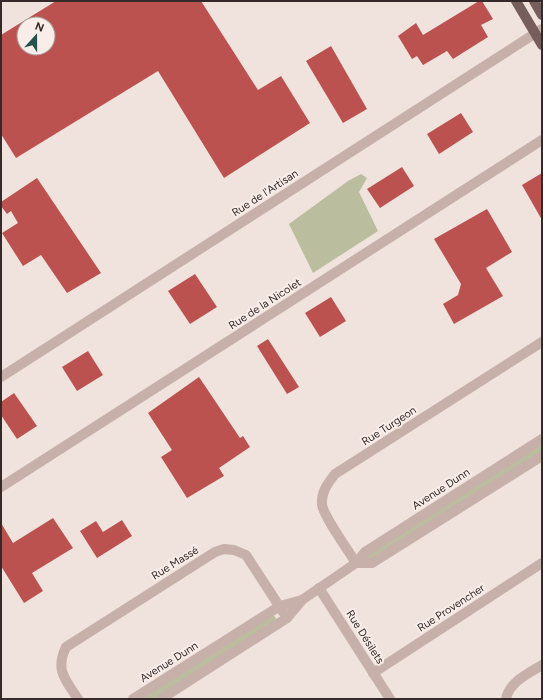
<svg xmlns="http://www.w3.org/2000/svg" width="543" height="700" viewBox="0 0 543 700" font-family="Figtree,sans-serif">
<rect width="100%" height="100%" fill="#f0e2dd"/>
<g fill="#babd9e">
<path d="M 361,174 L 367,178 L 359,192 L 378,231 L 313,273 L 289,224 L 348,181 Z"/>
<path d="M 542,443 L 542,452 L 367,561 L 366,555 Z"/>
<path d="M 273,615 L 276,618 L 275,622 L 154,699 L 139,699 Z"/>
</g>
<g fill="#bb5250" fill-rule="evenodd">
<path d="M 56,1 L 201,1 L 258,90 L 281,76 L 310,123 L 224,178 L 158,71 L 16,158 L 1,134 L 1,35 ZM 24,24 L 48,24 L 48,48 L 24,48 Z"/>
<path d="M 479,1 L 482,1 L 493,19 L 481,25 L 488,37 L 453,59 L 447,51 L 423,65 L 417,56 L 412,59 L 398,36 L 416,23 L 423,35 Z"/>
<path d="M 331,46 L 367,109 L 343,123 L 306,61 Z"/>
<path d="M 461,113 L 473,132 L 439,154 L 427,134 Z"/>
<path d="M 402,167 L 414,186 L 380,208 L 367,189 Z"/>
<path d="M 542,173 L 542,220 L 522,185 Z"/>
<path d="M 37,178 L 101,273 L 67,293 L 41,255 L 23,266 L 2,233 L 18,223 L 11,211 L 7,214 L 1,206 L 1,202 Z"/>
<path d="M 487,209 L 512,252 L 486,268 L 503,296 L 454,324 L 443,304 L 458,295 L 461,284 L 434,239 Z"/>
<path d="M 195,274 L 217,307 L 190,324 L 168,291 Z"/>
<path d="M 331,297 L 346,321 L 320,337 L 305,313 Z"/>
<path d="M 268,339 L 299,387 L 287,394 L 257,346 Z"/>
<path d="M 88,351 L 103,375 L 77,391 L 62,367 Z"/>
<path d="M 199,377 L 240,438 L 243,436 L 250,447 L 219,468 L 224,476 L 187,498 L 161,457 L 172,450 L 148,413 Z"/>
<path d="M 14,393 L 37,426 L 17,439 L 1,415 L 1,402 Z"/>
<path d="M 53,518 L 73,548 L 32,573 L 43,591 L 24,603 L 1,566 L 1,523 L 13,543 Z"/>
<path d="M 122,520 L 132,536 L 97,558 L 80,531 L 96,521 L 103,532 Z"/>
</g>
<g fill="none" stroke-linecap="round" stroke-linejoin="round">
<g stroke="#c7b0aa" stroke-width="10">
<path d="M 1,377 L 542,29"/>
<path d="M 1,487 L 542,140"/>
<path d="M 356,563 C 350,553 322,514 322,504 C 321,492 328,483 335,474 L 542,342"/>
<path d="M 356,563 L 372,563 L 542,456"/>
<path d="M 319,588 L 390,699"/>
<path d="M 373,673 L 542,563"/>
<path d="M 78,699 C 65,679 55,670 66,647 L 215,552 L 224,549 L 234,550 L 246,555 L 287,618"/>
<path d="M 133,699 L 280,606 L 302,600"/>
<path d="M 161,699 L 287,618 L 302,600 L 356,563 L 365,552 L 542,439"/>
<path d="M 506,699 C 509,682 529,673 542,665"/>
</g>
<g stroke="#755e5b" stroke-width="10">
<path d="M 516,1 L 542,45"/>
<path d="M 534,1 L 542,15"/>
</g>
</g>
<g text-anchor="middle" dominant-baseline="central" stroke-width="4" stroke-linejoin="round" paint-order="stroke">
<g font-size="11" fill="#352a29" stroke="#f8ede8">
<text transform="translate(265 193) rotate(-33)">Rue de l'Artisan</text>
<text transform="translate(265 304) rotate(-33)">Rue de la Nicolet</text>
<text transform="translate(389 426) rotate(-33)">Rue Turgeon</text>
<text transform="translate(441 489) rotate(-33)">Avenue Dunn</text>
<text transform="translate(175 563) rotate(-32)">Rue Massé</text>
<text transform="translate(451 608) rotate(-33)">Rue Provencher</text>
<text transform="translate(365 637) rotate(58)">Rue Désilets</text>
<text transform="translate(169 662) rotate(-32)">Avenue Dunn</text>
</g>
</g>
<rect width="543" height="700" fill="none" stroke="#352a29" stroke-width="4"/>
<g transform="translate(36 36) rotate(21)"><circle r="19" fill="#f8ede8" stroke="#aa9f9c"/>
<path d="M0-3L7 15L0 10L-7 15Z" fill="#22524b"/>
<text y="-6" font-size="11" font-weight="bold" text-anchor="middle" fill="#352a29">N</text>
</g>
</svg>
